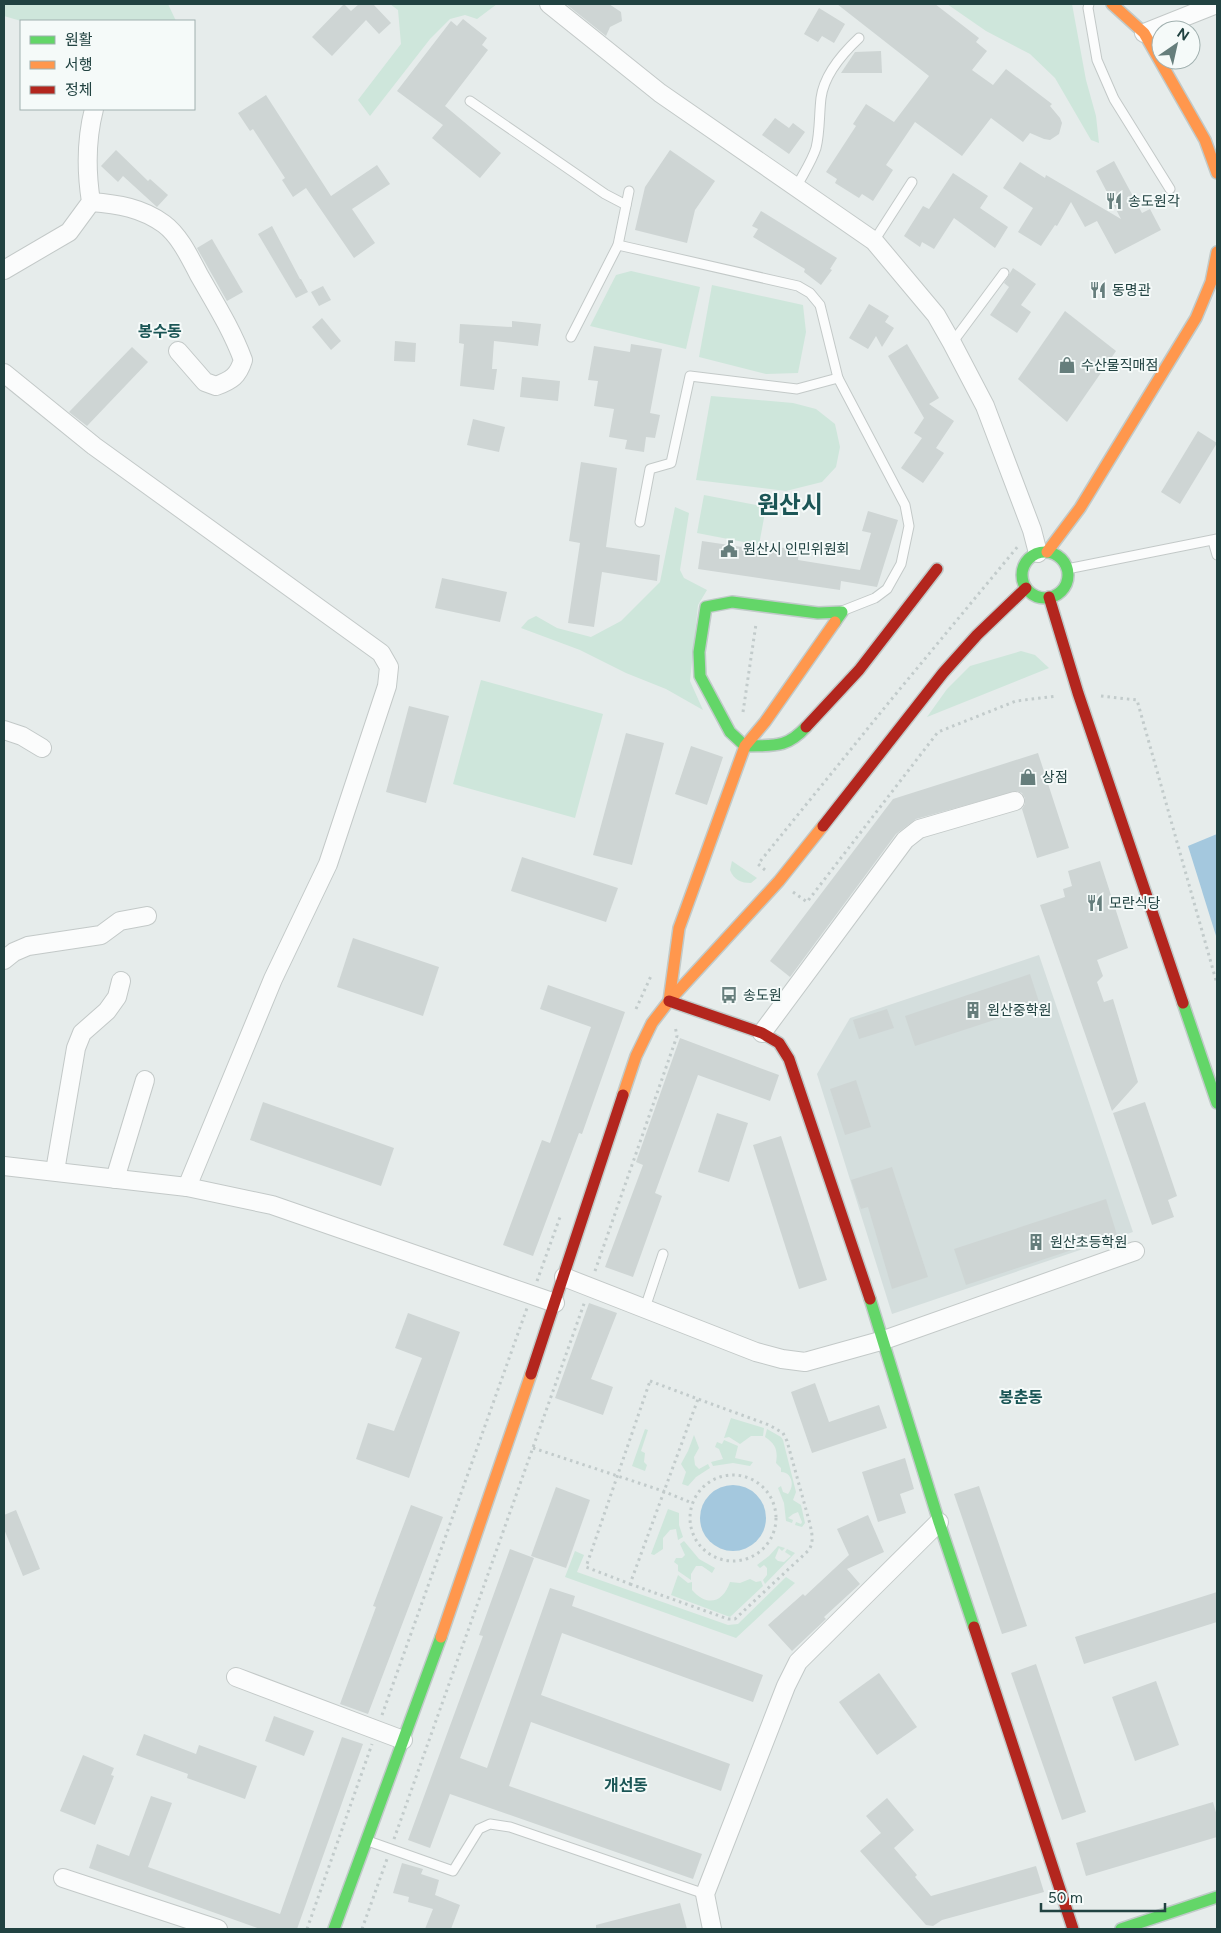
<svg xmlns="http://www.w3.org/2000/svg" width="1221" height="1933" viewBox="0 0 1221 1933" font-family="Figtree,'Noto Sans KR',sans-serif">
<rect width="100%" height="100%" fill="#e6eceb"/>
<path fill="#d4dedd" d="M 1039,955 L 1133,1232 L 892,1314 L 817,1074 L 850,1018 Z"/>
<g fill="#cee6db">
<path d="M 4,4 L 168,4 L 176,21 L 21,21 L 4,16 Z"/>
<path d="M 390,4 L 497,4 L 477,19 L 465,15 L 450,19 L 430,39 L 370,116 L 358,100 L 401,44 L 398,10 Z"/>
<path d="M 947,4 L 1072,4 L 1086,80 L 1096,116 L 1099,143 L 1091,140 L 1055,78 L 1030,54 L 986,31 Z"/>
<path d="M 631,271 L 700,287 L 686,349 L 590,326 L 616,275 Z"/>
<path d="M 712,285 L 803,305 L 806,332 L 798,373 L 766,374 L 699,357 Z"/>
<path d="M 711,396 L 793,403 L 816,409 L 835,424 L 840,447 L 836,467 L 822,482 L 786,491 L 696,480 Z"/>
<path d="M 704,495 L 766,507 L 759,545 L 697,533 Z"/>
<path d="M 675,507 L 689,513 L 680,570 L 684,578 L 707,590 L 698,605 L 690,681 L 703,710 L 666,689 L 626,673 L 580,650 L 521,628 L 528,620 L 536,616 L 557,628 L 591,637 L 621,621 L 660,582 Z"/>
<path d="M 1021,651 L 1035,655 L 1049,668 L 927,717 L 947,689 L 970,666 Z"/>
<path d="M 481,680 L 603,714 L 575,818 L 453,784 Z"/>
<path d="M 732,861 L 757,878 L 751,883 C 741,883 734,880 730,870 Z"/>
<path d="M 731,1418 L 764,1428 L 763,1436 L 751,1436 L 740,1444 L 729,1437 L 724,1438 Z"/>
<path d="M 645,1429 L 648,1430 L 641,1451 L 645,1453 L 644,1462 L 647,1465 L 645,1471 L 632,1466 Z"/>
<path d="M 767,1429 L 781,1437 L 783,1440 L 796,1492 L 793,1500 L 801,1505 L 805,1523 L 802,1527 L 795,1525 L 796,1522 L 801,1524 L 802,1522 L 798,1512 L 793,1514 L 788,1518 L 793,1520 L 792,1523 L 786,1521 L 784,1503 L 778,1488 L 781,1486 L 783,1492 L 788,1494 C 795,1486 792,1472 781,1472 L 781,1468 L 776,1463 C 778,1451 776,1444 765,1437 Z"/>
<path d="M 694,1435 L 699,1448 L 694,1457 L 695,1465 L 699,1469 L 708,1464 L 710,1468 L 696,1477 L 688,1486 L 682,1484 L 686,1472 L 681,1464 L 688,1451 Z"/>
<path d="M 724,1440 L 738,1446 L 735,1458 L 753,1462 L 750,1466 L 733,1463 L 713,1466 L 711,1462 L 723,1459 L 719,1449 L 715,1447 L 717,1442 L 722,1444 Z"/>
<path d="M 668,1509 L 679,1513 L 679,1525 L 683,1537 L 678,1540 L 676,1529 L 670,1530 L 663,1538 L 663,1549 L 654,1555 L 651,1554 Z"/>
<path d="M 684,1541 L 699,1559 L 715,1568 L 712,1573 L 702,1566 L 696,1566 L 691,1574 L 691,1580 L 678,1571 L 678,1565 L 674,1562 L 676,1558 L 682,1558 L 685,1555 L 680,1544 Z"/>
<path d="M 778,1546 L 785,1548 L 782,1551 L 779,1548 L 775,1558 L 778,1561 L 784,1562 L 791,1556 L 785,1552 L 787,1549 L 795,1553 L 765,1584 L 763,1580 L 767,1575 L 767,1568 L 764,1565 L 760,1568 L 757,1565 L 769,1556 Z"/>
<path d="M 575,1551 L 584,1555 L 577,1572 L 728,1625 L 738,1624 L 786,1577 L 795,1583 L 736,1638 L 565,1577 Z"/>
<path d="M 678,1575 L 688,1583 L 692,1582 L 692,1590 C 707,1607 723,1603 730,1582 L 740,1583 L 750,1579 L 756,1582 L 761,1581 L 763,1586 L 730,1617 L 671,1595 Z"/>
</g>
<g fill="#a4c8de">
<path d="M 1217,834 L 1217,939 L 1188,846 Z"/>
<circle cx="733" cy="1518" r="33"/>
</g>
<g fill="#ced5d4">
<path d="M 344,4 L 351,11 L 359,4 L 373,4 L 391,23 L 379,34 L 366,20 L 332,56 L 312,37 Z"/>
<path d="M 566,4 L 609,4 L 621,12 L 622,21 L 610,27 L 606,36 Z"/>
<path d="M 837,4 L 935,4 L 979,38 L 976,42 L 987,51 L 972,70 L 993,85 L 1006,69 L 1052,104 L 1050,106 L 1060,118 L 1062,123 L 1059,134 L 1050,140 L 1044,139 L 1030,133 L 1023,142 L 991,118 L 962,156 L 915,122 L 886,165 L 893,170 L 873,201 L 862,194 L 859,198 L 835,183 L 837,179 L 826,172 L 856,126 L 853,124 L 866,104 L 894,122 L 929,76 Z"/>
<path d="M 819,8 L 845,24 L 834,43 L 822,36 L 818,42 L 804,34 Z"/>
<path d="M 463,19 L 487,38 L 482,45 L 488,50 L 445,106 L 501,153 L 480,178 L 432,138 L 443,125 L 397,91 L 451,21 L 457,26 Z"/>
<path d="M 881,51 L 882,73 L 841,73 L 855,52 Z"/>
<path d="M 266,95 L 331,196 L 377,165 L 390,184 L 352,209 L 375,243 L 354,258 L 306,188 L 293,197 L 282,180 L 285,178 L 253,129 L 250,131 L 238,113 Z"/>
<path d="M 775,118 L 789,128 L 793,123 L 805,132 L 789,154 L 762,135 Z"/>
<path d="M 116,150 L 148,181 L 150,179 L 168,195 L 157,207 L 123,176 L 118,182 L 101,166 Z"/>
<path d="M 670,150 L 715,181 L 695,210 L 687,243 L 635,230 L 645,187 Z"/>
<path d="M 1114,161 L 1142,213 L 1150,209 L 1161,230 L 1115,254 L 1097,221 L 1085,227 L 1071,202 L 1057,226 L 1055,225 L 1041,246 L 1018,232 L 1033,208 L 1003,188 L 1020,162 L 1045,178 L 1046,175 L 1121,219 L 1096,171 Z"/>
<path d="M 953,173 L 988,196 L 980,208 L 1008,227 L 995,248 L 954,218 L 934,249 L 922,242 L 920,247 L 904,236 L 923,206 L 929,209 Z"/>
<path d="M 761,211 L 837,258 L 830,269 L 832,270 L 821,285 L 804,272 L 805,269 L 753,237 L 758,229 L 752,226 Z"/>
<path d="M 272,226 L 300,279 L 301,279 L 308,292 L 296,298 L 258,234 Z"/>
<path d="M 212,239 L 243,292 L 227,301 L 197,248 Z"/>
<path d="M 1013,268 L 1036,284 L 1021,305 L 1031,312 L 1017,333 L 990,315 L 1009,287 L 1004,283 Z"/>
<path d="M 323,286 L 331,300 L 319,306 L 311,292 Z"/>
<path d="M 869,304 L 889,316 L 885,322 L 894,328 L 882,347 L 876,336 L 868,349 L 849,338 Z"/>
<path d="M 1065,311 L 1116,351 L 1067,422 L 1018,379 Z"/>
<path d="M 322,318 L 341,341 L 331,350 L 312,327 Z"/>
<path d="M 512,321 L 541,324 L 538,346 L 494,341 L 492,369 L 497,369 L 494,390 L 460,386 L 464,344 L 459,343 L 460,324 L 512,327 Z"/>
<path d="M 395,341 L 416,343 L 415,362 L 394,361 Z"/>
<path d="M 631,344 L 662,349 L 650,413 L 660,415 L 655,438 L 646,437 L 644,452 L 625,449 L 627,440 L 609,437 L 614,409 L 594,406 L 598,381 L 588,380 L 594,346 L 630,352 Z"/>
<path d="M 907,344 L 939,398 L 929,404 L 954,421 L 936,448 L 944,453 L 923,483 L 901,468 L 922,438 L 914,433 L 924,418 L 888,356 Z"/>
<path d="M 132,347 L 148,362 L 87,426 L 69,412 Z"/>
<path d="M 522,377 L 560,381 L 558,401 L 520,397 Z"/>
<path d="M 473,419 L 505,427 L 499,452 L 467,445 Z"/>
<path d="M 1198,431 L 1217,443 L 1180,504 L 1161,492 Z"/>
<path d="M 581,462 L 617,468 L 606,547 L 660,555 L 657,581 L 602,572 L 594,627 L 568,623 L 580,543 L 569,541 Z"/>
<path d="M 868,511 L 898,520 L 877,587 L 841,581 L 840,590 L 698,569 L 702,541 L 776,552 L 777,547 L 799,550 L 798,560 L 860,570 L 871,533 L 862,531 Z"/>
<path d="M 442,578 L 507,592 L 500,622 L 435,608 Z"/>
<path d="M 409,706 L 449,716 L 426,803 L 386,792 Z"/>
<path d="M 626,733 L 664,743 L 632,865 L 593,855 Z"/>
<path d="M 691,746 L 723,757 L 707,805 L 675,794 Z"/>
<path d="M 1038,753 L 1069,848 L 1037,858 L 1022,809 L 1025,804 L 1025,798 L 1022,793 L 1017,791 L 916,819 L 896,834 L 790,977 L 770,961 L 893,799 Z"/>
<path d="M 522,857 L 618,888 L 606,922 L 511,891 Z"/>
<path d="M 1100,861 L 1128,948 L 1097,960 L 1103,976 L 1097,982 L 1104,1002 L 1113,999 L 1138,1082 L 1112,1111 L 1040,905 L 1065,897 L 1063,889 L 1072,886 L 1068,871 Z"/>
<path d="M 353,938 L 439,967 L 423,1016 L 337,987 Z"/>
<path d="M 1030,974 L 1040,1005 L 915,1046 L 905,1016 Z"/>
<path d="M 548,985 L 625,1012 L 582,1134 L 579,1133 L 533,1256 L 503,1245 L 542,1140 L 550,1143 L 591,1027 L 540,1009 Z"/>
<path d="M 887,1009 L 894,1028 L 859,1039 L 853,1020 Z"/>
<path d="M 680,1038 L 779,1075 L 770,1101 L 698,1075 L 655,1193 L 662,1196 L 633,1277 L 605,1267 L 643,1165 L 636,1162 Z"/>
<path d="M 856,1080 L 871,1127 L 845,1135 L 830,1089 Z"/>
<path d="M 263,1102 L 394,1148 L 381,1186 L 250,1140 Z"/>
<path d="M 1145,1102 L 1177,1196 L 1168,1200 L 1174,1217 L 1152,1225 L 1113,1113 Z"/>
<path d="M 717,1113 L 748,1123 L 729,1182 L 698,1172 Z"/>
<path d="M 781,1136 L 827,1280 L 799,1289 L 753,1145 Z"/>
<path d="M 892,1167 L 928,1277 L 892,1289 L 868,1207 L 861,1209 L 851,1180 Z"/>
<path d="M 1106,1199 L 1117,1235 L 966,1285 L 954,1249 Z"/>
<path d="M 589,1303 L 617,1313 L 591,1379 L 613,1387 L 603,1415 L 555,1398 Z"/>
<path d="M 408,1313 L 460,1332 L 409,1478 L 356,1459 L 368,1423 L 394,1431 L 422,1358 L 395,1348 Z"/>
<path d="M 815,1383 L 829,1422 L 879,1405 L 887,1428 L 812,1453 L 791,1392 Z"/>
<path d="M 905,1458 L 914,1489 L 900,1494 L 906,1513 L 878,1522 L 862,1472 Z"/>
<path d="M 979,1486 L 1027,1626 L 1002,1634 L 954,1494 Z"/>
<path d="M 556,1487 L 590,1500 L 566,1568 L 531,1556 Z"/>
<path d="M 411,1505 L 443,1517 L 368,1714 L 340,1704 L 376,1607 L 373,1606 Z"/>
<path d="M 16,1510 L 40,1569 L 23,1576 L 4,1529 L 4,1515 Z"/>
<path d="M 868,1515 L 884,1552 L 847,1569 L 860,1584 L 824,1617 L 826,1619 L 792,1651 L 768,1625 L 803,1594 L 805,1596 L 849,1555 L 837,1529 Z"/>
<path d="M 510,1549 L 534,1558 L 460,1758 L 487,1768 L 550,1588 L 575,1596 L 572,1606 L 763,1675 L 753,1702 L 562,1633 L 541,1695 L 730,1764 L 721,1791 L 531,1722 L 509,1786 L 702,1854 L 693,1879 L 450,1794 L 430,1848 L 408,1840 L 483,1636 L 479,1635 Z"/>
<path d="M 1217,1592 L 1217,1622 L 1084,1664 L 1075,1637 Z"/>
<path d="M 1036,1664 L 1086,1812 L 1062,1820 L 1011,1673 Z"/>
<path d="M 879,1673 L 917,1727 L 877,1755 L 839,1702 Z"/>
<path d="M 1156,1681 L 1179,1745 L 1135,1761 L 1112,1697 Z"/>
<path d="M 274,1716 L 314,1731 L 304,1756 L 265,1741 Z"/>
<path d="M 144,1734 L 196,1754 L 199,1745 L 257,1766 L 245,1799 L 187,1778 L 188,1774 L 136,1755 Z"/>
<path d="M 342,1737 L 363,1744 L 297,1929 L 260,1929 L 89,1868 L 97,1844 L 129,1856 L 151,1796 L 172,1803 L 148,1867 L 280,1914 Z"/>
<path d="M 83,1755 L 114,1768 L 111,1775 L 114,1776 L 95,1825 L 60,1811 Z"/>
<path d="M 887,1798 L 914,1830 L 894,1848 L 917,1875 L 915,1877 L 931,1896 L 1036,1866 L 1044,1892 L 942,1920 L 933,1926 L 926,1925 L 860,1851 L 881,1833 L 866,1816 Z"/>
<path d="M 1213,1802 L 1217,1816 L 1217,1837 L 1086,1876 L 1076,1843 Z"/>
<path d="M 402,1863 L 423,1869 L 421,1874 L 439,1880 L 435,1895 L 460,1905 L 451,1929 L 425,1929 L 433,1909 L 408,1902 L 409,1897 L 393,1893 Z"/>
<path d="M 680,1903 L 687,1929 L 596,1929 L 596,1925 Z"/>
</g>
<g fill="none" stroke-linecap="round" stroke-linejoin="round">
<g stroke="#c3c9c8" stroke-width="11">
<g id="lane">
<path d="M 1089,4 L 1088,8 L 1097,60 L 1114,99 L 1170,189"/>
<path d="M 470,101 L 605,194 L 626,205"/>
<path d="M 797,186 C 803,174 812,161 816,148 C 820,132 819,115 821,98 C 824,75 843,53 859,38"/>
<path d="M 874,241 L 912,182"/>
<path d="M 618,245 L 798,286 L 810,293 L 820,305 L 838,378 L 905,505 L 909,526 L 901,564 L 887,589 L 875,598 L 842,611"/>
<path d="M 571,337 L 618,245 L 629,191"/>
<path d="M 952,343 L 1004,273"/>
<path d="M 640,522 L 650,469 L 671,463 L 690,376 L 797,389 L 838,378"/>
<path d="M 1213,541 L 1217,555"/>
<path d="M 1067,569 L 1217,539"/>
<path d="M 645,1308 L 663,1254"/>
<path d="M 368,1841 L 453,1871 L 479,1829 L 490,1824 L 510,1827 L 705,1894"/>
</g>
</g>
<g stroke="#c3c9c8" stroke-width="20">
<g id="street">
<path d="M 549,4 L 660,93 L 874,241 L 936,315 L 952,343 L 985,406 L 1032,530 L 1038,553"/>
<path d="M 1144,33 L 1217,4"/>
<path d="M 91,202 C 118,204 142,208 164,224 C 180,236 190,258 199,275 C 215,303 232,330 243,360 C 238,376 232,380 216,386 L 205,382 L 178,351"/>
<path d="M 4,270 L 69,232 L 91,202 C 86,170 86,140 94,109"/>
<path d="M 4,373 L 94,446 L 381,653 L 389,667 L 387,686 L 328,864 L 273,979 L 187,1187"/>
<path d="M 4,730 L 22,736 L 42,748"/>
<path d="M 4,960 L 14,952 L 28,946 L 101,935 L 120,921 L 147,916"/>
<path d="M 762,1033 L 905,840 L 919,829 L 1015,801"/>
<path d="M 4,1166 L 187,1187 L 272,1205 L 555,1303"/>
<path d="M 55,1171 L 76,1048 L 82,1033 L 107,1011 L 117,997 L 121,981"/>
<path d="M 115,1179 L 145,1080"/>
<path d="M 564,1277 L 756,1352 L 782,1359 L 805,1362 L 884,1340 L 1135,1251"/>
<path d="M 236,1677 L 403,1740"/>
<path d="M 63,1878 L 218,1929"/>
<path d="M 712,1929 L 705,1894 L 786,1686 L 798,1662 L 939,1522"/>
</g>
</g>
<g stroke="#c1cac9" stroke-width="14">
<g id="fast">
<circle cx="1045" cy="575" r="23"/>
<path d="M 806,727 C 786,749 773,745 745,746 L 730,732 L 700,676 L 699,652 L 706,607 L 732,602 L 818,613 L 842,612 L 835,622"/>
<path d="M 1183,1003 L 1217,1103"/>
<path d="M 870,1299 L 939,1522 L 974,1627"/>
<path d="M 334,1929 L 441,1637"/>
<path d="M 1121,1929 L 1217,1897"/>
</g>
</g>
<g stroke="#c1cac9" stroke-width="14">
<g id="slow">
<path d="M 1112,4 L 1144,33 L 1205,140 L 1217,173"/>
<path d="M 1047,552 L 1080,508 L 1196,318 L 1211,282 L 1217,252"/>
<path d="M 669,1001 L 679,928 L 745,746 L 765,722 L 835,622"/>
<path d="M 623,1095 L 636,1056 L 652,1023 L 669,1001 L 779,881 L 823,826"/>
<path d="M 441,1637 L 531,1374"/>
</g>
</g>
<g stroke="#c1cac9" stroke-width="14">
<g id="jam">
<path d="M 1049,597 L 1078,693 L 1183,1003"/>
<path d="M 806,727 L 859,670 L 937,569"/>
<path d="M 823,826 L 943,673 L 977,635 L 1026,588"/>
<path d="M 669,1001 L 762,1033 L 779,1043 L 789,1059 L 870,1299"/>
<path d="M 531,1374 L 623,1095"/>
<path d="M 974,1627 L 1073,1929"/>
</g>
</g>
<g stroke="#c2cbcb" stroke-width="3" stroke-dasharray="2.5 4" stroke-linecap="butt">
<path d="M 1101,696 L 1137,700 L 1217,984"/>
<path d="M 743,712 L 756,624"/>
<path d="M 765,870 L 758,864 L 890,701 L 1019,545"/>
<path d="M 793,892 L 807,902 L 938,732 L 1016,701 L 1057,696"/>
<path d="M 636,1009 L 651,976"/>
<path d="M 595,1271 L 677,1036 L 675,1026"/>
<path d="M 537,1281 L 560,1217"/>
<path d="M 650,1381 L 698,1399 L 630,1584 L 586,1567 Z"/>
<path d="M 533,1448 L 663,1491 L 692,1503"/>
<circle cx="733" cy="1518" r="43"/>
<path d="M 630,1584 L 728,1619 L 735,1619 L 809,1550 C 814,1541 812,1534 810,1524 L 787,1441 L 783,1433 L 769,1425 L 698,1399"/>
<path d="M 382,1715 L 527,1308"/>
<path d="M 394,1839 L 585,1301"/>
<path d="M 307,1929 L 372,1744"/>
<path d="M 362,1929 L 387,1859"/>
</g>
<use href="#lane" stroke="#fbfcfc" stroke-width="9"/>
<use href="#street" stroke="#fbfcfc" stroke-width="18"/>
<use href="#fast" stroke="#63d668" stroke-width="11"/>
<use href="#slow" stroke="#ff974d" stroke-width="11"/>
<use href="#jam" stroke="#b3261e" stroke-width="11"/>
</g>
<defs>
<g id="restaurant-bare" transform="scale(1.35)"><path d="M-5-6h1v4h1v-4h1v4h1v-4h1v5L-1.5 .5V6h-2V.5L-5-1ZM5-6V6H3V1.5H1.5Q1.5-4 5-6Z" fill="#667e7c" stroke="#f5faf9" stroke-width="2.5" paint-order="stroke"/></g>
<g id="shop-bare" transform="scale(1.35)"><path d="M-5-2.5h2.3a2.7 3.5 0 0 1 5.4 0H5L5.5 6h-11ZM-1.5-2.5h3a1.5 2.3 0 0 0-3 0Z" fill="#667e7c" stroke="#f5faf9" stroke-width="2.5" paint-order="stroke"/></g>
<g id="civic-bare" transform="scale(1.35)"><path d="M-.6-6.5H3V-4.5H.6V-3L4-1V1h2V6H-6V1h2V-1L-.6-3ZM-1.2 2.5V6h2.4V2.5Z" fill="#667e7c" stroke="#f5faf9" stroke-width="2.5" paint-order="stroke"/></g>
<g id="bus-bare" transform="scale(1.35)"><path d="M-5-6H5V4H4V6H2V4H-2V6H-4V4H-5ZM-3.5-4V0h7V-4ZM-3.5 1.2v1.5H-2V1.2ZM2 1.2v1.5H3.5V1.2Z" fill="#667e7c" stroke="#f5faf9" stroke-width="2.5" paint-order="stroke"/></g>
<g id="building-bare" transform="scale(1.35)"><path d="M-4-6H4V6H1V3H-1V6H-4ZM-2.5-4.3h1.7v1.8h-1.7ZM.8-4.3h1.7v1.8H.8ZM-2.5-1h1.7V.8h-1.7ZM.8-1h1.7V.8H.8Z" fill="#667e7c" stroke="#f5faf9" stroke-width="2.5" paint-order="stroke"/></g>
</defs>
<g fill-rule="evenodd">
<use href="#restaurant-bare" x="1114" y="201"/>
<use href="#restaurant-bare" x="1098" y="290"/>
<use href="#shop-bare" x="1067" y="365"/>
<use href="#civic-bare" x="729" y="549"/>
<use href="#shop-bare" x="1028" y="777"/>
<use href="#restaurant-bare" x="1095" y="903"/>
<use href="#bus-bare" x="729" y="995"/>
<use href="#building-bare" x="973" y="1010"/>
<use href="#building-bare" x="1036" y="1242"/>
</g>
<g text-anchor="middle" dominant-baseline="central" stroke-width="4" stroke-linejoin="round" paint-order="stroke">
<g font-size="14" fill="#214241" stroke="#f5faf9" text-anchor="start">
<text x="1128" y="201">송도원각</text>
<text x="1112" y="290">동명관</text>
<text x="1081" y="365">수산물직매점</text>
<text x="743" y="549">원산시 인민위원회</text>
<text x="1042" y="777">상점</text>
<text x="1109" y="903">모란식당</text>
<text x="743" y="995">송도원</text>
<text x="987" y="1010">원산중학원</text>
<text x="1050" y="1242">원산초등학원</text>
</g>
<g font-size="16" font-weight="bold" fill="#1b5656" stroke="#f5faf9">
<text x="160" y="331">봉수동</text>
<text x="1021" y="1397">봉춘동</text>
<text x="626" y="1785">개선동</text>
</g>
<g font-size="24" font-weight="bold" fill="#1b5656" stroke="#f5faf9">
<text x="790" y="504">원산시</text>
</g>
</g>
<rect width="1221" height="1933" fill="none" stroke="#214241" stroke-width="10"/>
<rect x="20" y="20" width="175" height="90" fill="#f5faf9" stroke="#a0b0af"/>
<rect x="30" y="36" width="25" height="8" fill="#63d668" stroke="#a0b0af"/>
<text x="65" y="45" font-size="15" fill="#214241">원활</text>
<rect x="30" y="61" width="25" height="8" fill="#ff974d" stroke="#a0b0af"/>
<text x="65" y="70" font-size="15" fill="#214241">서행</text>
<rect x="30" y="86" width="25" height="8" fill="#b3261e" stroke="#a0b0af"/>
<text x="65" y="95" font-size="15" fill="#214241">정체</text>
<g transform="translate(1176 45) rotate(34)"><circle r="24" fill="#f5faf9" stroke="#a0b0af"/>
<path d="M0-4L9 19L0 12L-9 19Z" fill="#667e7c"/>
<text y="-8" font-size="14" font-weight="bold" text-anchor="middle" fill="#214241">N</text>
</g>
<path d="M1041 1903v8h124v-8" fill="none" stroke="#214241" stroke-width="2.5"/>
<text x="1048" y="1903" font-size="15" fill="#214241" stroke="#f5faf9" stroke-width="4" paint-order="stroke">50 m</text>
</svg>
